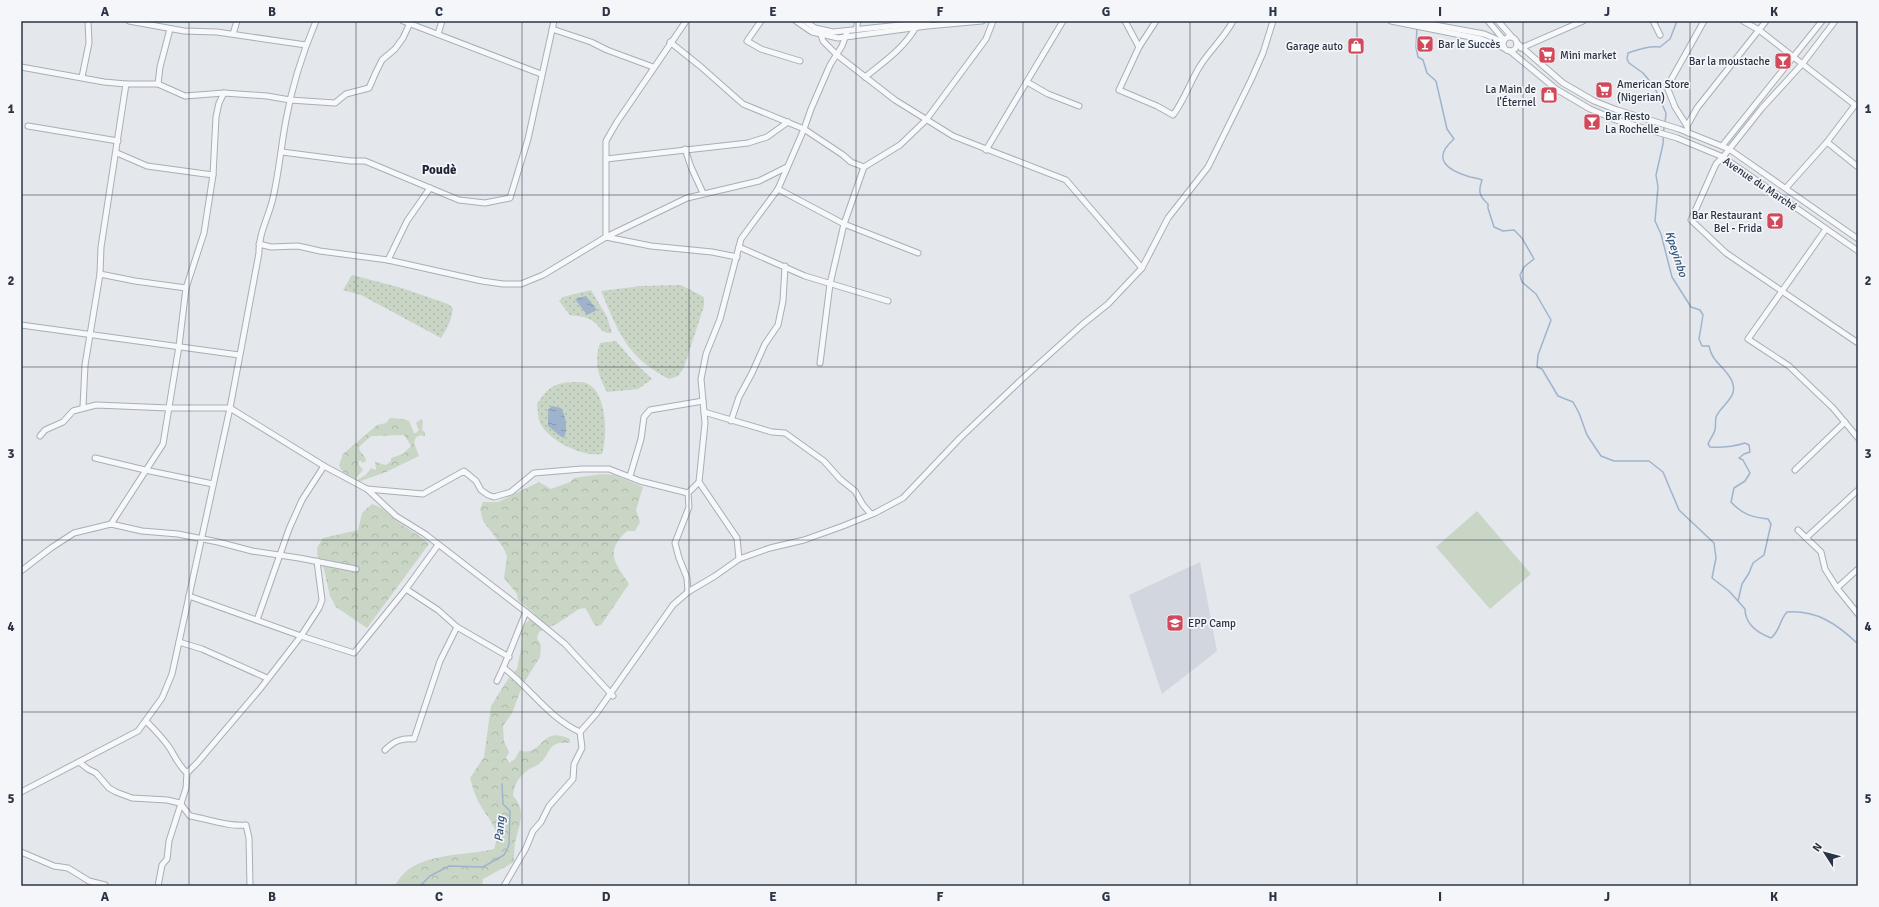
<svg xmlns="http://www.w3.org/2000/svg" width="1879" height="907" viewBox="0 0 1879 907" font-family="Signika,sans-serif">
<defs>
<pattern id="green-dots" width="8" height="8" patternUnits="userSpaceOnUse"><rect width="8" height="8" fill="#c9d6c5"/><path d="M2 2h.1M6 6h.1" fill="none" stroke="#adb8ab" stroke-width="1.8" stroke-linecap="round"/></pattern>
<pattern id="forest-crowns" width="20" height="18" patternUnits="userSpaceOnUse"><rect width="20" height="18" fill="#c9d6c5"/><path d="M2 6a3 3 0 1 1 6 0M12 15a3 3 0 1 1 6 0" fill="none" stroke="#adb8ab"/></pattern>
<pattern id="water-ripples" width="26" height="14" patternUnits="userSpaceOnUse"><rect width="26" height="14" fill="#9fb4cc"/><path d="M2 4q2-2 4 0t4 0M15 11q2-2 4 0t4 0" fill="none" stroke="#8293a7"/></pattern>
</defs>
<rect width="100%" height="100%" fill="#e4e7ec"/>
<path fill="#d2d6de" d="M 1200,562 L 1217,651 L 1162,694 L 1129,595 Z"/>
<g fill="url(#green-dots)">
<path d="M 352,275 L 402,288 L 448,304 L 453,308 C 452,319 447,329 441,338 L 361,295 L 343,290 Z"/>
<path d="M 681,285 L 704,297 L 704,306 L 684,367 L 678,376 L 669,379 C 627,358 618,331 601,291 L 641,286 Z"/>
<path d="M 591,290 L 607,317 L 612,333 C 601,334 601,327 593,321 C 587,317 578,316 570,315 L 559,301 L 563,297 Z"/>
<path d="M 616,341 L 635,363 L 652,379 L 638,389 L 607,392 C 598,375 594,362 600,343 Z"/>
<path d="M 573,382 C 577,382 584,382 588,384 C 607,393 608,438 602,454 C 582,457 549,441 540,423 C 538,418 538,409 537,404 C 548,388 553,383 573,382 Z"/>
</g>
<g fill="url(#forest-crowns)">
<path d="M 390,418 L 404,419 L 409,421 L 414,433 L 416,433 L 419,430 L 416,423 L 421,419 L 423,421 L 422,430 L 425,432 L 425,436 L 421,435 L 416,437 L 414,443 L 419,456 L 386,472 L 358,482 L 357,480 L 367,474 L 371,468 L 376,470 L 375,462 L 386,465 L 391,461 L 391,458 L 403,454 L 411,446 L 404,435 L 371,436 L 359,447 C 359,453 366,455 366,461 L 362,463 L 360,460 L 358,464 L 363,470 L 355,479 C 348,474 342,474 339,465 L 343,454 L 377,425 L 386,423 Z"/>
<path d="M 602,474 L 614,475 L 643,487 L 636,510 L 640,522 L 635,531 L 627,531 C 604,552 615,563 629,584 L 601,625 L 596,626 C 591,621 590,614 585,608 L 579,609 L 558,623 L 539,632 L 537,638 L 541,645 L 540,657 L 523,684 L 512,713 L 503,726 L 504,741 L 509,752 L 506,758 L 509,763 L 515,759 L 520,750 C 542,759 540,724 570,739 L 570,743 C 548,741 553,749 541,762 C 538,766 532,767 528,770 C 518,777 514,785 513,796 C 527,810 519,826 515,843 C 514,849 514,856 514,862 L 483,879 L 482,886 L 395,886 C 412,851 462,857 494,849 C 501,831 491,822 482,808 C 476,799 473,789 470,778 L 484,757 L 491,706 L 508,679 L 517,669 L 521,649 L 522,627 L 535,614 L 518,600 L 517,594 L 504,578 L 507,556 L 503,547 L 483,521 L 480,509 L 483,502 L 498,502 L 539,482 L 551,489 L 570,482 L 574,478 Z"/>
<path d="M 372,504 C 385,508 390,517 401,524 C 411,531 420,535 429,544 L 367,628 L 336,607 L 330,596 L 324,569 L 318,558 L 317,548 L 323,538 L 358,530 L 362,513 Z"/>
</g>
<path fill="#c9d6c5" d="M 1477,511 L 1531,574 L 1490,609 L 1436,547 Z"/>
<g fill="url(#water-ripples)">
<path d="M 586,296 L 597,310 L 587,315 L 575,299 Z"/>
<path d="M 552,406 L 561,408 C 566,417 568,428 564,438 L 560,436 L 548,426 L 548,410 Z"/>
</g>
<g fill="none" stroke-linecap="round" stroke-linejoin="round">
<g stroke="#9fb4cc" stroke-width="1.5">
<path d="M 1417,27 L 1416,47 L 1418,57 L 1423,60 L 1427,73 L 1436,81 L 1447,129 L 1454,139 C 1431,159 1447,170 1470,177 C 1474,178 1478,178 1482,180 C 1478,191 1479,196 1488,204 L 1488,208 L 1494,227 L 1503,231 L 1514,230 L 1522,238 L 1534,259 L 1524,267 L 1520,275 L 1522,282 L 1536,294 L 1551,320 L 1538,355 L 1537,367 L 1542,369 L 1558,396 L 1573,402 L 1579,413 L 1587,435 L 1601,456 L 1614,461 L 1649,461 L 1663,472 L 1679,510 L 1714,543 L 1716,558 L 1712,578 L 1729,591 L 1738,601"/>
<path d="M 1665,123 L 1666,113 L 1654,86 L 1643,73 L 1629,63 L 1627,59 L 1628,53 C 1640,49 1648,46 1660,47 L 1670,39 L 1677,21"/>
<path d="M 1664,127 L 1663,144 L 1656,175 L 1658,187 L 1655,221 L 1661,234 L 1672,277 L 1691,307 L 1700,310 L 1703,315 L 1699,339 L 1702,346 L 1709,346 C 1712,361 1721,364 1729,376 C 1743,396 1721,404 1716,417 C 1715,421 1716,426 1715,430 C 1714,434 1710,439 1708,444 L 1710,447 C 1723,448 1732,447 1745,443 L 1749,445 L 1750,452 L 1744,454 L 1739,458 L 1743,460 L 1750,473 L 1745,481 L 1734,488 L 1731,502 C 1743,515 1752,517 1768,519 L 1771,524 L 1764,555 L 1753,563 L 1749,573 L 1742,584 L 1738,601 L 1745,609 C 1745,625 1758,633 1771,638 C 1780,631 1779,621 1787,612 C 1817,610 1837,624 1858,644"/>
<path d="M 420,886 L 430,876 L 449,866 L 483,867 L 504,855 L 509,845 L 510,811 L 503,804 L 502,784"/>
</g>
<g stroke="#a9aeb7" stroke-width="7">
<g id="street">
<path d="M 129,21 L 184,31 L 217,32 L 306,45"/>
<path d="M 403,21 L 541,74"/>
<path d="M 686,21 L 617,122 L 606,141 L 606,237 L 651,246 L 712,252 L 737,257"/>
<path d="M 761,21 L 747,41 L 761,49 L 800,61"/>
<path d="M 796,21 L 812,32 L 838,38 L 927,26 L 982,21"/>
<path d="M 805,21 L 815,28 L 833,32 L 929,22"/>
<path d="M 1125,21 L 1139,47"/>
<path d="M 1156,21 L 1139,47 L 1119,90 L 1157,106 L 1173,115 C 1184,101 1190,82 1200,66 C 1210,50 1224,38 1233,21"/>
<path d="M 1391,21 L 1481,39 L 1504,48"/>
<path d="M 1413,21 L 1484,34 L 1503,42"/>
<path d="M 1488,21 L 1504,40"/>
<path d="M 1498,21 L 1512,37"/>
<path d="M 1653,21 L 1660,35"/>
<path d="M 1743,21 L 1759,30 L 1855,105 L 1827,142 L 1786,188"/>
<path d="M 1835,21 L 1803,63 L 1762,108 L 1723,157 L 1716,164 L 1691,220 L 1726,253 L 1858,343"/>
<path d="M 552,29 L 591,42 L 607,50 L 653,67"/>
<path d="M 856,30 L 858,21"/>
<path d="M 233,34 L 237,21"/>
<path d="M 438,34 L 442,21"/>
<path d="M 821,35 L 823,41 L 837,55 L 895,100 L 953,136 L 1066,180 L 1142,268"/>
<circle cx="1510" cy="44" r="7"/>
<path d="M 670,42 L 700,66 L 743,104 L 804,129 L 843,155 L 851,162 L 864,167 L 900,145 L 926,120 L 986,39 L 993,21"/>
<path d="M 1517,43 L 1563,83 L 1594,101 L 1617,110 L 1679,129 L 1729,149 L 1858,239"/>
<path d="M 1521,48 L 1583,21"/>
<path d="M 1510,51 L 1556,89 L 1590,109 L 1616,120 L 1677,138 L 1723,157 L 1858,251"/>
<path d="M 21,67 L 104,82 L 126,84 L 158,84 L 185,96 L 224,93 L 267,96 L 290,100 L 335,103 L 346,94 L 369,88 L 376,72 L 382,60 L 395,49 L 403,38 L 410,23"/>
<path d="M 82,77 L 89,43 L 88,21"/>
<path d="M 865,77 C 884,62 904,48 916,27"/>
<path d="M 1027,82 L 1048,94 L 1079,106"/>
<path d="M 158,84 L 160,67 L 170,29"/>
<path d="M 28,126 L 118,141"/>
<path d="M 1687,126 L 1675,107 L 1667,87 L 1704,21"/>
<path d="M 1688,133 L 1687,126 L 1697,108 L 1766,21"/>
<path d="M 1827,142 L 1858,167"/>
<path d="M 1722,146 L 1822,21"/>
<path d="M 685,149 L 691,167 L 703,193"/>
<path d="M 986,150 L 1063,21"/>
<path d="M 282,152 L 351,161 L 365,161 L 459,200 L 485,203 L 510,198 L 528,139 L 554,21"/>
<path d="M 117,153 L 147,166 L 213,175"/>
<path d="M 606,159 L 748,143 L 767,137 L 788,122"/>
<path d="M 778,189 L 844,224 L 918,253"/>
<path d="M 1826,229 L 1748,339 L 1789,366 L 1833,408 L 1858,438"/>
<path d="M 259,244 L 271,247 L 298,246 L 320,251 L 388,260 L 482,281 L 503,284 L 521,284 L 543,275 L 606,237 L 687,198 L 759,181 L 787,167"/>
<path d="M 739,247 L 805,276 L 888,301"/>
<path d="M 388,260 L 407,221 L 430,188"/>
<path d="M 100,274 L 135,281 L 186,288"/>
<path d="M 21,325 L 239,355"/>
<path d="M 820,363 L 830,284 L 844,224 L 864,167"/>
<path d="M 83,407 L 85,365 L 100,274 L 101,247 L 126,84"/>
<path d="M 704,412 L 772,432 L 785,433 L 824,461 L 840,479 L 855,491 L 863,505 L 871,514"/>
<path d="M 731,421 L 739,397 L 752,373 L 765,344 L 778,325 L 783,301 L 785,266"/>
<path d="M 40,436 L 45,430 L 63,422 L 73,411 L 96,405 L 169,408 L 230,408 L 324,466 L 367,489 L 396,516 L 425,534 L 526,612 L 565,644 L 613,696"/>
<path d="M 95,458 L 145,470 L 213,484"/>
<path d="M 1795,470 L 1845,422"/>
<path d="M 630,476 L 641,439 L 644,417 L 650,410 L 703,401"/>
<path d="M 367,489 L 423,494 L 464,471 L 476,481 L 481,490 L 488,495 L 494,497 L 511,492 L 534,473 L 582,469 L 609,469 L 640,481 L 688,493"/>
<path d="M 111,524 L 163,444 L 179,346 L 186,288 L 204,233 L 213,175 L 216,117 L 219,103 L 224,93"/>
<path d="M 1798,530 L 1821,552 L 1825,569 L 1837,588 L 1858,614"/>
<path d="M 1806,538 L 1858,490"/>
<path d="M 739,559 L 737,538 L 699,482 L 705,423 L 701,379 L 706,354 L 720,319 L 741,239 L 778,189 L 804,129 L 811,109 L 830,65 L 842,46 L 847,32"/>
<path d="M 21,571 L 51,548 L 74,533 L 111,524 L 142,531 L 178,534 L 218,542 L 252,551 L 299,558 L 356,569"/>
<path d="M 1837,588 L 1858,569"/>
<path d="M 406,589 L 438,610 L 457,627 L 509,657"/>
<path d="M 688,592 L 687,578 L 679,558 L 675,543 L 689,507 L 688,493 L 699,482"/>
<path d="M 189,596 L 301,636 L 354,653 L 406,589 L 438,545"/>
<path d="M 257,620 L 289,529 L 302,500 L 324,466"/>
<path d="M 179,642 L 202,649 L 267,678"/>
<path d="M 504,668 C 530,688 549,718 580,732"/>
<path d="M 497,681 C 508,659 516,635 526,612"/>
<path d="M 146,721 C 154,729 162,737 169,747 C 175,756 178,765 187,773"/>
<path d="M 385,750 C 394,741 401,738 414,739 L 440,661 L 457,627"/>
<path d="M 79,762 L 88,769 L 96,773 L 109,788 L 116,792 L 132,798 L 167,800 L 180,803 L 190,816 C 208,819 228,827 246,825 L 249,838 L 250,886"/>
<path d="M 21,792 L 138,731 L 162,698 L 172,674 L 230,408 L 259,253 C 258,235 269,216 273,198 C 279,172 281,146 286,120 C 292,86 303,52 316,21"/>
<path d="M 21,852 L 54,866 L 68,868 L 89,881 L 105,885"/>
<path d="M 158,886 L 162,865 L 167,859 L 169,841 L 186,788 L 187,773 L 197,763 L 260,689 L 301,636 L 319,608 L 322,600 L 317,561"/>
<path d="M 504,886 L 526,848 L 533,831 L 541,822 L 549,806 L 573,779 L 574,764 L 582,748 L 580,732 L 596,714 L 673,605 L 688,592 L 715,576 L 739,559 L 770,548 L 804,540 L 843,526 L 875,513 L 903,498 L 960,438 L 1021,380 L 1083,324 L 1108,304 L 1142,268 L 1168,218 L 1208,167 L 1251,80 L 1263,53 L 1273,21"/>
</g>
</g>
<use href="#street" stroke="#f7f8fa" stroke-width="5"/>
</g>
<path fill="none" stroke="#2b3445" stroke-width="1" stroke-opacity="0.55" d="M 189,21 L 189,886M 356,21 L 356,886M 522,21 L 522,886M 689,21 L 689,886M 856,21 L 856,886M 1023,21 L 1023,886M 1190,21 L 1190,886M 1357,21 L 1357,886M 1523,21 L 1523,886M 1690,21 L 1690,886M 21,195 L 1858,195M 21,367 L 1858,367M 21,540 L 1858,540M 21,712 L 1858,712"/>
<defs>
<g id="bar-square" transform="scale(0.9)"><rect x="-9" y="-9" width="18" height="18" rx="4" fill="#d1495b" stroke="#f4f6f9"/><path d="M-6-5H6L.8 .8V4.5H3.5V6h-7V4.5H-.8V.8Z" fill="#fff"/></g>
<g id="shop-square" transform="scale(0.9)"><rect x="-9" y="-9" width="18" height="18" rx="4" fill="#d1495b" stroke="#f4f6f9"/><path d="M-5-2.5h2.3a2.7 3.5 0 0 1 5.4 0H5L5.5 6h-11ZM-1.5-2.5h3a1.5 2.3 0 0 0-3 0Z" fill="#fff"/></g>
<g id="supermarket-square" transform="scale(0.9)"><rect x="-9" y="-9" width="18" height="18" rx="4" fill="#d1495b" stroke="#f4f6f9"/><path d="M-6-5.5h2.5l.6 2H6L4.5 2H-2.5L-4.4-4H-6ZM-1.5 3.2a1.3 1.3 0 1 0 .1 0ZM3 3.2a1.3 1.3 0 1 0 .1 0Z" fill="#fff"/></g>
<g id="school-square" transform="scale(0.9)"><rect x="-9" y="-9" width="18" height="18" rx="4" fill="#d1495b" stroke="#f4f6f9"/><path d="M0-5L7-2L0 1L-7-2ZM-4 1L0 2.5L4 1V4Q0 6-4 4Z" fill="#fff"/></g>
</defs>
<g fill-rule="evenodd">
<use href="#bar-square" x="1425" y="44"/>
<use href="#shop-square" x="1356" y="46"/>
<use href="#supermarket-square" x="1547" y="55"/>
<use href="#bar-square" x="1783" y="61"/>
<use href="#supermarket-square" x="1604" y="90"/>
<use href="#shop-square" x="1549" y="95"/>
<use href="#bar-square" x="1592" y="122"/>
<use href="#bar-square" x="1775" y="221"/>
<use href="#school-square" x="1175" y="623"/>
</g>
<g text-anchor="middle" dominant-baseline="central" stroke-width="3.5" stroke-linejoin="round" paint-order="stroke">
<g font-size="11" fill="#2b3445" stroke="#f4f6f9" text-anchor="start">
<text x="1438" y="44">Bar le Succès</text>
<text x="1343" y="46" text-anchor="end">Garage auto</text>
<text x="1560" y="55">Mini market</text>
<text x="1770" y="61" text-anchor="end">Bar la moustache</text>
<text x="1617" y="84">American Store<tspan x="1617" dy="13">(Nigerian)</tspan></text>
<text x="1536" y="89" text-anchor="end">La Main de<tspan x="1536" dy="13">l'Éternel</tspan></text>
<text x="1605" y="116">Bar Resto<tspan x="1605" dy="13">La Rochelle</tspan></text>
<text x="1762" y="215" text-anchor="end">Bar Restaurant<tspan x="1762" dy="13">Bel - Frida</tspan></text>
<text x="1188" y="623">EPP Camp</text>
</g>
<g font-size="11" fill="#2b3445" stroke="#f4f6f9">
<text transform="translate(1760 184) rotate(34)">Avenue du Marché</text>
</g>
<g font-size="12" font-style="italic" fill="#34527a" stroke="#f4f6f9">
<text transform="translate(1676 254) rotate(72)">Kpeyinbo</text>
<text transform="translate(500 829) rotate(-86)">Pang</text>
</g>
<g font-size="13" font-weight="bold" fill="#1d2536" stroke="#f4f6f9">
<text x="439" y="170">Poudè</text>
</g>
</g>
<rect width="1879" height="907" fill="none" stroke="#f4f6f9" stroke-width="44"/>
<g transform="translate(1825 853) rotate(306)" stroke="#f4f6f9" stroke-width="3" paint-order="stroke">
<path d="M0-3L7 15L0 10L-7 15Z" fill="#2b3445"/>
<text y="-6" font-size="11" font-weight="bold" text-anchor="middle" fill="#2b3445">N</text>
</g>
<rect x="22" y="22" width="1835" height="863" fill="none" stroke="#2b3445" stroke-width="1.5"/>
<g font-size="13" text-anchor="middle" font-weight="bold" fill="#2b3445">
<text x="105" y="16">A</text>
<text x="272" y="16">B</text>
<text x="439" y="16">C</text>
<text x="606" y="16">D</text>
<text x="773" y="16">E</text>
<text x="940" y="16">F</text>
<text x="1106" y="16">G</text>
<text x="1273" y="16">H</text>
<text x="1440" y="16">I</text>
<text x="1607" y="16">J</text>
<text x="1774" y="16">K</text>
<text x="11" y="113">1</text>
<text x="1868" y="113">1</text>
<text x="11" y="285">2</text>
<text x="1868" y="285">2</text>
<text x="11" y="458">3</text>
<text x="1868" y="458">3</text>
<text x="11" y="631">4</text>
<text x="1868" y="631">4</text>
<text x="11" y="803">5</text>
<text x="1868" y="803">5</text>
<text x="105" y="901">A</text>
<text x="272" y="901">B</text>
<text x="439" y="901">C</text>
<text x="606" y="901">D</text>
<text x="773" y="901">E</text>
<text x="940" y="901">F</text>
<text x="1106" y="901">G</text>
<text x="1273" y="901">H</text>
<text x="1440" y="901">I</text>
<text x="1607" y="901">J</text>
<text x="1774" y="901">K</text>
</g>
</svg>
